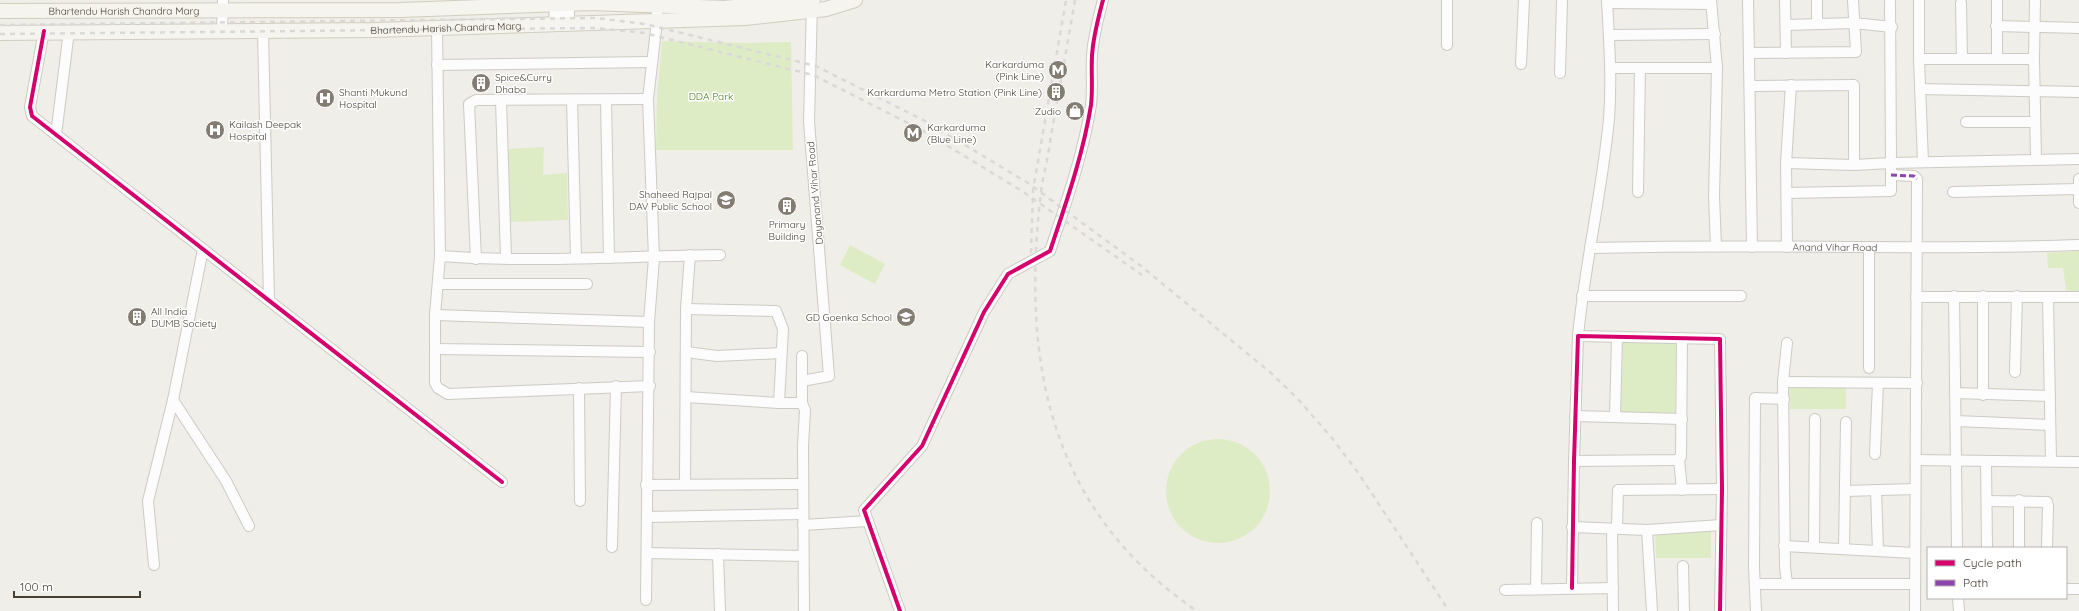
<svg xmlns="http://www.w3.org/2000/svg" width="2079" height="611" viewBox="0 0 2079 611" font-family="Quicksand,sans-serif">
<rect width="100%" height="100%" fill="#f0eee8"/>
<g fill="#deecc6">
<path d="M 662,41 L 744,43 L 791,42 L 793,150 L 656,150 L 657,97 Z"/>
<path d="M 544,147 L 543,175 L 567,173 L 568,220 L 510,222 L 508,149 Z"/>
<path d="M 850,245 L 885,264 L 875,284 L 840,265 Z"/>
<path d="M 2079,251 L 2079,297 L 2067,297 L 2063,268 L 2048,268 L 2047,253 Z"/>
<path d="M 1623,339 L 1676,340 L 1675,416 L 1621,415 Z"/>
<path d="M 1846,384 L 1846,409 L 1790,409 L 1789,385 Z"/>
<circle cx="1218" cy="491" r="52"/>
<path d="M 1655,529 L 1711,530 L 1711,558 L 1656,558 Z"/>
</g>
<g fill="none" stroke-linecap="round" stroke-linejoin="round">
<g stroke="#cdcac4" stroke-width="12">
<g id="minor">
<path d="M 1711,0 L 1717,68 L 1714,197 L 1716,246"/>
<path d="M 1748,0 L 1752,247"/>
<path d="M 1785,0 L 1786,53"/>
<path d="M 1817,0 L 1817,23"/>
<path d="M 1919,0 L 1919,59 L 1923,162"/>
<path d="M 2035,0 L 2034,59 L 2036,159"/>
<path d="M 1608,3 L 1711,4"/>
<path d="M 1961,3 L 1962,59"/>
<path d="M 1786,25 L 1854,23 L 1892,27"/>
<path d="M 1996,26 L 2079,28"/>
<path d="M 437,27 L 440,256 L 435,315 L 435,383 L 438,388 L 448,394 L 650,386"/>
<path d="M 44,31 L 30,107 L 32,116 L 502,482"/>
<path d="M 222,31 L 223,0"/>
<path d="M 263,32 L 269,300"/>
<path d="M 1610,35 L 1715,34"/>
<path d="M 1447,45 L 1447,0"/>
<path d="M 1749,53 L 1856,52 L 1853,0"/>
<path d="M 1997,58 L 1997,0"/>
<path d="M 1919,59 L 2034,59"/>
<path d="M 1521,64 L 1524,0"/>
<path d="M 437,65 L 652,62"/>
<path d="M 1611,68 L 1717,68"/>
<path d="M 1560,73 L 1562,0"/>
<path d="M 1791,85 L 1786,163 L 1854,165 L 1891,163 L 1890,0"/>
<path d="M 1751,86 L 1854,85 L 1854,165"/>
<path d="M 1920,89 L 2079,92"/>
<path d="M 501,100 L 506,258"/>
<path d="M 572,100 L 576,258"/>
<path d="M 606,100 L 609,258"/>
<path d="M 1966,122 L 2035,122"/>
<path d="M 56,135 L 69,31"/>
<path d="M 1786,163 L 1787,247"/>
<path d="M 1891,175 L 1914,176 L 1917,179 L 1915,611"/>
<path d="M 2079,179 L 2079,203"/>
<path d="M 1638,192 L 1640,68"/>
<path d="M 1953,192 L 2079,189"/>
<path d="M 1787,193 L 1891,191 L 1891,163 L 2079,159"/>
<path id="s1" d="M 1590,248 C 1753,243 1916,251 2079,245"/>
<path d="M 440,256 C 533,263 627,256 720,255"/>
<path d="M 476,259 L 469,104 L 476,100 L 648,99"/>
<path d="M 438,284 L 587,284"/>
<path d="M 1582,296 L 1741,296"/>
<path d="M 1954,296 L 1957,548"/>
<path d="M 1916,297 L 2048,297 L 2051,461"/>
<path d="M 2048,297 L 2079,297"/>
<path d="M 686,309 L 776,311 L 783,329 L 779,403"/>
<path d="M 435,315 L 649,322"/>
<path d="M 1578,336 C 1585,263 1602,192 1609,119 C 1612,79 1609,40 1607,0"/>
<path d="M 1787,343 L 1783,382 L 1785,567 L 1787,584"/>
<path d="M 435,349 L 650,352"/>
<path d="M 686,352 L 717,356 L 781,353"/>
<path d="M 1869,368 L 1869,247"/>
<path d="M 2015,372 L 2017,296"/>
<path d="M 802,381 L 829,376 L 809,121 L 812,4"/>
<path d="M 1783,382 L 1917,383"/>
<path d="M 579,388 L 580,501"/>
<path d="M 1955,393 L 2050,396"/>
<path d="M 1983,395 L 1983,296"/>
<path d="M 686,397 L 779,403 L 802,403 L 805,410 L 803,446 L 804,611"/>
<path d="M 173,400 L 226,481 L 249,526"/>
<path d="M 802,403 L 802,356"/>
<path d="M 1575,416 L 1682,419"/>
<path d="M 1615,417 L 1617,338"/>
<path d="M 1956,421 L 2050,425"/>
<path d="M 1875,454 L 1878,383"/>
<path d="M 1679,459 L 1682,490"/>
<path d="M 1916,460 L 2079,462"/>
<path d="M 1574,461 L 1676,460 L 1681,457 L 1682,338"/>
<path d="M 1986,462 L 1987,548"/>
<path d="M 685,484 L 686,309 L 690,255"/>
<path d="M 646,485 L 803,484"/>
<path d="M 1876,490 L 1878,551"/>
<path d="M 1845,491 L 1915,489"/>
<path d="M 1987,501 L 2047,502 L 2048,506 L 2047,548"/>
<path d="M 647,517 L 803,514"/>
<path d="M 803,525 L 868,521"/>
<path d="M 1572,527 L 1647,530 L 1721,525"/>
<path d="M 1617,528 L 1618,490 L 1722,489"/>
<path d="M 1612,529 L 1613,611"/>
<path d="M 1647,530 L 1652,611"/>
<path d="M 1784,546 L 1914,553"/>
<path d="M 612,547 L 616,386"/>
<path d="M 1814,547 L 1815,419"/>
<path d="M 2019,548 L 2019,500"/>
<path d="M 1844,549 L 1846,422"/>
<path d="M 647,553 L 803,556"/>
<path d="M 718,554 L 720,611"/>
<path d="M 154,565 L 148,501 L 173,400 L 203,249"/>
<path d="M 1683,566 L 1684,611"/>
<path d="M 1755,584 L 1914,584"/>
<path d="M 1572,588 L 1574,461 L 1578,336 L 1720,339 L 1722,489 L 1720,611"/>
<path d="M 1536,589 L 1537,523"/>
<path d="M 2066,589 L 2079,589"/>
<path d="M 1505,590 L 1613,588"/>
<path d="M 1958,598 L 1959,611"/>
<path d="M 646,600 L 649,322 L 654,258 L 648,99 L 657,21 L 657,5"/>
<path d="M 900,611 L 864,510 L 922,446 L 984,312 L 1008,274 L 1050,251 C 1066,203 1083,155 1091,105 C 1093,89 1091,72 1092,56 C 1093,37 1098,19 1103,0"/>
<path d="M 1756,611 L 1754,567 L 1755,398 L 1784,399"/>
</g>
</g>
<g stroke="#cdcac4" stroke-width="15">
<g id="tertiary">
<path d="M 556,0 L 556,24"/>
<path d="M 567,24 L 568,0"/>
</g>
</g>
<g stroke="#d2ccc0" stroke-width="16">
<g id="secondary">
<path id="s2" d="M 0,11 L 401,10 L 591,3 L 724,8 L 813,0"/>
<path id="s3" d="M 0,33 L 375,30 L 745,18 L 826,9 L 855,0"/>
</g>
</g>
<use href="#minor" stroke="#fdfcfc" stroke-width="10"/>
<use href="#tertiary" stroke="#fdfcfc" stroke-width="13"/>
<use href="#secondary" stroke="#f6f4ee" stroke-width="14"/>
<g stroke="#d9d9d8" stroke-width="2.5" stroke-dasharray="5 5" stroke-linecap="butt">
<path d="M 1075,0 C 1067,47 1058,95 1050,142 C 1048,159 1043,175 1041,192 C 1021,360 1048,510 1197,611"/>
<path d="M 0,25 L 596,18 L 645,24 L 816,66 L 925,121 L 1028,183 L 1141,266 L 1271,373 L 1297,398 L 1332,438 L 1359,474 L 1449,611"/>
<path d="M 0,34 L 595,28 L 644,33 L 813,75 L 920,129 L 1022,191 L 1142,275"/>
<path d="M 1031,253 L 1033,190 L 1066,0"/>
</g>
<path stroke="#8e44ad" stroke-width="3" stroke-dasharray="6 3" stroke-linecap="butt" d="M 1891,175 L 1914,176 L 1917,179"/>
<g stroke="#fff" stroke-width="6">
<g id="cycleway">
<path d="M 44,31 L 30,107 L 32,116 L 502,482"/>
<path d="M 1572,588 L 1574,461 L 1578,336 L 1720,339 L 1722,489 L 1720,611"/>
<path d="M 900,611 L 864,510 L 922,446 L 984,312 L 1008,274 L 1050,251 C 1066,203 1083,155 1091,105 C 1093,89 1091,72 1092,56 C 1093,37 1098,19 1103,0"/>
</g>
</g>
<use href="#cycleway" stroke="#d6006c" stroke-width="4"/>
</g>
<defs>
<g id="metro-disc" transform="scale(1)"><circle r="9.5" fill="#827c73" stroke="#fff"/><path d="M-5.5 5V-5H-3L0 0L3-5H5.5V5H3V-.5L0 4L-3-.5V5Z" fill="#fff"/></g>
<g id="building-disc" transform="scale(1)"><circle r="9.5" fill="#827c73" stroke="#fff"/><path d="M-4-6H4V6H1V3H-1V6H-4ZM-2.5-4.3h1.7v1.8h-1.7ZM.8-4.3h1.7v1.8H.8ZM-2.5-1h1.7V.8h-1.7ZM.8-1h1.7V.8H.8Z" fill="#fff"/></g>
<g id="hospital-disc" transform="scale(1)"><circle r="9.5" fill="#827c73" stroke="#fff"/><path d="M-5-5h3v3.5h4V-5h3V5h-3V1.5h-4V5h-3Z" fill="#fff"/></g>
<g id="shop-disc" transform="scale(1)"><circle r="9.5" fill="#827c73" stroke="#fff"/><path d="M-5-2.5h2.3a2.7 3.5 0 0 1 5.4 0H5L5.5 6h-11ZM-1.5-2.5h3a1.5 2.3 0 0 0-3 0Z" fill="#fff"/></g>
<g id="school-disc" transform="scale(1)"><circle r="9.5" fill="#827c73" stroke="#fff"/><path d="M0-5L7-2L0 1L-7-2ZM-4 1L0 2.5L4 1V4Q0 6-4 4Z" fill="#fff"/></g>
</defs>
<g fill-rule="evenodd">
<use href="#metro-disc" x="1058" y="70"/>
<use href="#building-disc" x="481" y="83"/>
<use href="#building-disc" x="1056" y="92"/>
<use href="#hospital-disc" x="325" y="98"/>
<use href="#shop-disc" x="1075" y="111"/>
<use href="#hospital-disc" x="215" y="130"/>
<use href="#metro-disc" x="913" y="133"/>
<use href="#school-disc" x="726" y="200"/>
<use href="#building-disc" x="787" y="206"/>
<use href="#building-disc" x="137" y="317"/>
<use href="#school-disc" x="906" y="317"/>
</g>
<g text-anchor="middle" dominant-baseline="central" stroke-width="3" stroke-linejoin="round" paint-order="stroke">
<g font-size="10" fill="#473f34" stroke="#fff">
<text stroke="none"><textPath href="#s2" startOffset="124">Bhartendu Harish Chandra Marg</textPath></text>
<text stroke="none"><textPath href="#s3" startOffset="446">Bhartendu Harish Chandra Marg</textPath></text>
<text transform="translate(815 193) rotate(-95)">Dayanand Vihar Road</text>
<text stroke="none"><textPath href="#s1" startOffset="245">Anand Vihar Road</textPath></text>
</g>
<g font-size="10" fill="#473f34" stroke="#fff" text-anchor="end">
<text x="1044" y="64">Karkarduma<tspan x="1044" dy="12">(Pink Line)</tspan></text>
<text x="495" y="77" text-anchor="start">Spice&amp;Curry<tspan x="495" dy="12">Dhaba</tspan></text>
<text x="339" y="92" text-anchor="start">Shanti Mukund<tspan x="339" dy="12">Hospital</tspan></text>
<text x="1042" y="92">Karkarduma Metro Station (Pink Line)</text>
<text x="1061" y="111">Zudio</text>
<text x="229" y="124" text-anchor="start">Kailash Deepak<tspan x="229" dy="12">Hospital</tspan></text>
<text x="927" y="127" text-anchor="start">Karkarduma<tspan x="927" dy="12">(Blue Line)</tspan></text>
<text x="712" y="194">Shaheed Rajpal<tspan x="712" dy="12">DAV Public School</tspan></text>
<text x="787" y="224" text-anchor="middle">Primary<tspan x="787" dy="12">Building</tspan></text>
<text x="151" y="311" text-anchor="start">All India<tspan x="151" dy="12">DUMB Society</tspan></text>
<text x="892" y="317">GD Goenka School</text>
</g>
<g font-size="10" fill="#477d23" stroke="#fff">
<text x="711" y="96">DDA Park</text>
</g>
</g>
<rect x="1927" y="547" width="140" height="52" fill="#ffffff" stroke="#b5b2ae"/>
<rect x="1935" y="560" width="20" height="6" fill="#d6006c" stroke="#b5b2ae"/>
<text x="1963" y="567" font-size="12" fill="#473f34">Cycle path</text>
<rect x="1935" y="580" width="20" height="6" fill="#8e44ad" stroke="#b5b2ae"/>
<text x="1963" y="587" font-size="12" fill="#473f34">Path</text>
<path d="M14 591v6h126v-6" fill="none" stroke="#473f34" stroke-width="2"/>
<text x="20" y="591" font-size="12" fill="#473f34" stroke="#ffffff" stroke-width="3" paint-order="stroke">100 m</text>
</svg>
